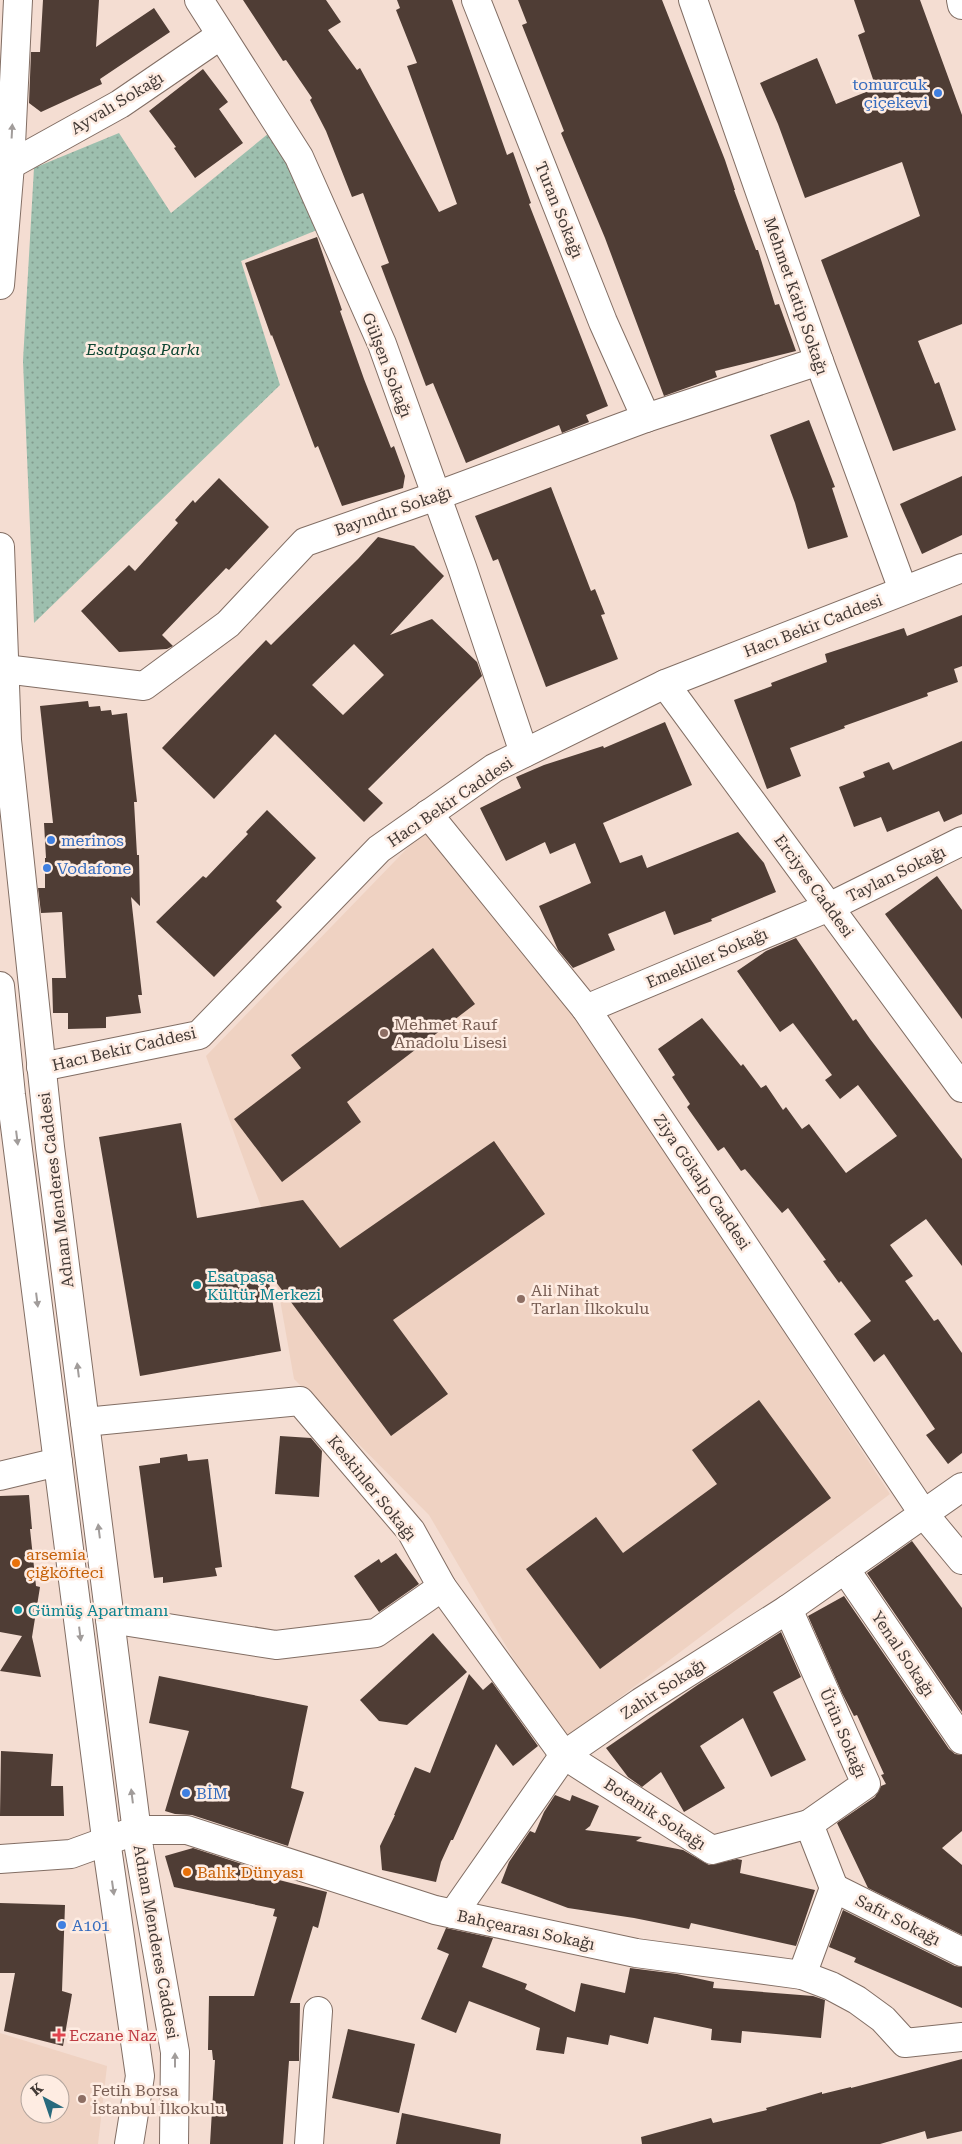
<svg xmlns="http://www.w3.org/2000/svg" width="962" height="2144" viewBox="0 0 962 2144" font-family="'Roboto Serif',serif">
<defs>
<pattern id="park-dots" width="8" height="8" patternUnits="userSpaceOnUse" patternTransform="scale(1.25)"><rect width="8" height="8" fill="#9dbfae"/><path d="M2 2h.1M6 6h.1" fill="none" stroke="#829c8e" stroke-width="1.8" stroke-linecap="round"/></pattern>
</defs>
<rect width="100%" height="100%" fill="#f4ddd2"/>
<g fill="#efd2c2" fill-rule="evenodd">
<path d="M 425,830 L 572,1009 L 890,1494 L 562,1741 L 429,1515 L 294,1379 L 266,1220 L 206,1056 Z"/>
<path d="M 0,2033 L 107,2066 L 98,2144 L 0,2144 ZM 30,2084 L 60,2084 L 60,2114 L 30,2114 Z"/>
</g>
<path fill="url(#park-dots)" d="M 274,129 L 317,230 L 241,261 L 280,385 L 34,623 L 23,361 L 34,168 L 119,133 L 171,213 Z"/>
<g fill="#4f3d35" fill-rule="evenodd">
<path d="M 43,0 L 99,0 L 96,47 L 154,8 L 170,32 L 100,79 L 102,84 L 41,112 L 29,103 L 31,52 L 40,52 Z"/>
<path d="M 243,0 L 326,0 L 341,22 L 328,30 L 357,70 L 360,68 L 439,212 L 457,204 L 407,66 L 417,63 L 396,10 L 400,8 L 397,0 L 452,0 L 507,155 L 513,152 L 531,203 L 529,204 L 608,406 L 586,415 L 589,422 L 569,430 L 562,433 L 559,425 L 466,463 L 433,383 L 426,386 L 381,266 L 389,263 L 363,193 L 352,197 L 326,131 L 310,100 L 312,98 L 286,60 L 283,61 Z"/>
<path d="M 518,0 L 662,0 L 725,160 L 735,190 L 734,190 L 756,250 L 758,250 L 775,305 L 779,304 L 796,351 L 715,371 L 717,377 L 664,396 L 605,238 L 561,133 L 564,131 L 522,25 L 527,23 Z"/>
<path d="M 854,0 L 920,0 L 962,115 L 962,324 L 918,341 L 935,384 L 939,382 L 956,430 L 893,451 L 821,260 L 920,216 L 902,162 L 805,198 L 778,124 L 760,83 L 817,58 L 836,104 L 876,88 L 858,35 L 865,32 Z"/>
<path d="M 203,69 L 228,102 L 219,109 L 243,143 L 195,178 L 174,148 L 176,147 L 149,111 Z"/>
<path d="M 317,237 L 342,310 L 340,311 L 364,379 L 391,448 L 394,446 L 405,476 L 403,488 L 342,506 L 318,446 L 315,448 L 272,335 L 271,336 L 245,263 Z"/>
<path d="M 809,420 L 835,487 L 832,488 L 848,537 L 808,549 L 795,503 L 770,435 Z"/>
<path d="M 962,476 L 962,535 L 922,554 L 900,504 Z"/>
<path d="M 219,478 L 269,527 L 229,570 L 226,568 L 162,635 L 173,646 L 167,649 L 119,652 L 81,611 L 129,565 L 135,571 L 178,523 L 175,520 L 193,500 L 195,503 Z"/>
<path d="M 551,487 L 591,591 L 595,589 L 605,614 L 601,615 L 618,659 L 546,687 L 498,559 L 493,561 L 475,516 Z"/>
<path d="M 378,537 L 414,546 L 444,576 L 390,635 L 432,619 L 477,662 L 482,676 L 368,789 L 383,803 L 364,822 L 275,734 L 214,799 L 162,748 L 266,640 L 271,645 L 358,559 ZM 354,644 L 384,675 L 343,715 L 312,685 Z"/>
<path d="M 962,615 L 962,666 L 954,669 L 958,682 L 927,693 L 928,696 L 844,726 L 845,728 L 790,748 L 801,776 L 767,789 L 734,700 L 772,686 L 771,683 L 827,662 L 825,654 L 904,628 L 907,636 Z"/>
<path d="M 88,701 L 89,707 L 100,706 L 101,711 L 111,710 L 112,715 L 127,713 L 137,802 L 134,802 L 137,855 L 139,855 L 140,906 L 131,897 L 142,995 L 138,995 L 141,1013 L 106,1017 L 106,1028 L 68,1029 L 68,1013 L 53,1013 L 52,978 L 66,978 L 62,912 L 41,913 L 38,888 L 45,888 L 45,858 L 46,858 L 44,823 L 53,823 L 40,706 Z"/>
<path d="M 665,722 L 692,785 L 603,823 L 620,863 L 642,855 L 647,868 L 738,832 L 764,863 L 776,892 L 711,919 L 712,921 L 674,935 L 665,911 L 608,934 L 615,950 L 573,968 L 558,950 L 539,906 L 591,883 L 575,843 L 550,854 L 545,842 L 506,861 L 480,808 L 521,788 L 516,777 L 544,765 L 603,746 L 604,748 Z"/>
<path d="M 962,741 L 962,814 L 944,822 L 939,811 L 887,832 L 881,817 L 854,827 L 839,787 L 865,777 L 863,772 L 889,762 L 893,770 Z"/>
<path d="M 267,810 L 316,858 L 276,901 L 282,907 L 214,977 L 156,922 L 203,876 L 206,878 L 248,834 L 246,832 Z"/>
<path d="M 937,876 L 962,910 L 962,1019 L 885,914 Z"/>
<path d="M 796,938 L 853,1021 L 856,1019 L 870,1039 L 962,1159 L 962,1266 L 926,1219 L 890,1245 L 913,1276 L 905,1281 L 934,1321 L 938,1319 L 962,1353 L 962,1453 L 948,1464 L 926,1435 L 935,1429 L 884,1354 L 874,1362 L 854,1334 L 871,1321 L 841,1281 L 839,1283 L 823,1261 L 826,1260 L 788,1208 L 782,1213 L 745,1169 L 741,1171 L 724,1147 L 718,1151 L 687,1107 L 690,1104 L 672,1077 L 675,1075 L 658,1049 L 702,1018 L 741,1066 L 743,1064 L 761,1088 L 766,1085 L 783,1110 L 786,1107 L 802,1129 L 809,1124 L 846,1173 L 897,1136 L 858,1085 L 840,1099 L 825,1080 L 832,1075 L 793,1023 L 780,1032 L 737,971 L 766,951 Z"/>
<path d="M 433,948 L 475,1004 L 347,1102 L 361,1122 L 282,1182 L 234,1119 L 301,1068 L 291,1055 Z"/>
<path d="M 181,1123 L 197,1218 L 303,1200 L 340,1248 L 494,1141 L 545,1214 L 393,1320 L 448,1394 L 391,1436 L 267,1270 L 281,1351 L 140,1376 L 99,1137 Z"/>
<path d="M 759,1400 L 831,1498 L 600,1669 L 526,1569 L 596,1517 L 623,1553 L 717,1484 L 692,1450 Z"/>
<path d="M 280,1436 L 311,1438 L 322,1451 L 319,1497 L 275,1494 Z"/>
<path d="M 187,1454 L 188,1461 L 208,1459 L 222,1567 L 215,1568 L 217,1576 L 163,1583 L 163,1577 L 154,1578 L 139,1466 L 160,1463 L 160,1458 Z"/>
<path d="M 29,1495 L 32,1529 L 30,1529 L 36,1586 L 40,1587 L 32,1637 L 41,1677 L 0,1671 L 22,1636 L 0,1632 L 0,1496 Z"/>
<path d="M 912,1541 L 962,1608 L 962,1712 L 867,1573 Z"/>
<path d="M 396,1553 L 419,1584 L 379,1612 L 354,1576 L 379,1559 L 381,1563 Z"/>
<path d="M 844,1596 L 949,1749 L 955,1754 L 962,1755 L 962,1831 L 942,1848 L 962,1865 L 962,1935 L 868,1888 L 837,1823 L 875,1797 L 881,1786 L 886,1784 L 881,1775 L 884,1774 L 857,1715 L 854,1716 L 842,1693 L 808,1616 Z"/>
<path d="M 781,1632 L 801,1677 L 773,1692 L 806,1760 L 771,1777 L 743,1718 L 700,1746 L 725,1788 L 684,1812 L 661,1772 L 642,1787 L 628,1777 L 606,1748 L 699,1684 Z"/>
<path d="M 433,1633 L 467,1672 L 407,1725 L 379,1721 L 360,1700 Z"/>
<path d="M 469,1674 L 483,1690 L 492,1682 L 538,1746 L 513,1766 L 496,1744 L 453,1840 L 451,1840 L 441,1862 L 436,1882 L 382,1870 L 380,1846 L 395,1815 L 394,1815 L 415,1767 L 430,1773 Z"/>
<path d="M 159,1676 L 308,1706 L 291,1788 L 304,1792 L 288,1846 L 192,1815 L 175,1814 L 165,1811 L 189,1731 L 149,1723 Z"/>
<path d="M 1,1751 L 53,1754 L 51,1786 L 63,1786 L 64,1816 L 0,1816 Z"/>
<path d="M 555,1795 L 570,1801 L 572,1795 L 599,1806 L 590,1826 L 585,1830 L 642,1837 L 636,1841 L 683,1850 L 709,1865 L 737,1859 L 742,1860 L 740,1873 L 815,1890 L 796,1946 L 691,1923 L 689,1929 L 634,1918 L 568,1908 L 501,1883 L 509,1862 L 530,1831 L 535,1833 L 544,1812 Z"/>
<path d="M 193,1848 L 279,1876 L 279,1880 L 327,1892 L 318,1928 L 313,1926 L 290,2003 L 300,2003 L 299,2061 L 289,2061 L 283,2144 L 210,2144 L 215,2060 L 213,2060 L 212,2050 L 208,2050 L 209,1996 L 254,1996 L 277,1917 L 273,1916 L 275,1909 L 174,1887 L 165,1856 Z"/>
<path d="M 0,1903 L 65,1905 L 62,1991 L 72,1994 L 63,2046 L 4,2031 L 15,1973 L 0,1973 Z"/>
<path d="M 843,1910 L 955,1966 L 962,1967 L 962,2008 L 854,1962 L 856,1958 L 829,1947 Z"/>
<path d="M 446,1928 L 493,1938 L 482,1967 L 527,1984 L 525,1989 L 575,2012 L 581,1983 L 625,1993 L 630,1968 L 677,1974 L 714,1982 L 713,1988 L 813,1996 L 825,2000 L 821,2038 L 742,2031 L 741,2043 L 711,2040 L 712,2029 L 654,2017 L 648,2044 L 610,2035 L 608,2045 L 567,2037 L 564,2054 L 536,2050 L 540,2028 L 469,2001 L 456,2033 L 421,2019 L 449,1954 L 437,1949 Z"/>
<path d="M 348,2029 L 415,2044 L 399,2113 L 332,2098 Z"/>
<path d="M 962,2059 L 962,2131 L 927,2139 L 925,2131 L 880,2144 L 642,2144 L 641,2137 L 711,2118 L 713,2123 L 767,2110 L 766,2108 L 822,2092 L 822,2094 L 851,2087 L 851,2088 Z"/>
<path d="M 402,2113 L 501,2134 L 500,2144 L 396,2144 Z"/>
</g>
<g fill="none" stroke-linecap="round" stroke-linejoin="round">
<g stroke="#826e64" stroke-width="30">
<g id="street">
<path d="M 199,0 L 299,157 L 382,344 L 462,567 L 524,753"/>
<path d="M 476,0 L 603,322 L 646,418"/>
<path d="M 693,0 L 819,361 L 903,590"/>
<path d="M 961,0 L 962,5"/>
<path d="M 10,165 L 120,104 L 221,35"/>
<path d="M 5,669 L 144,686 L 228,624 L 305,542 L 436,496 L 646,418 L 819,361"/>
<path d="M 665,684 L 962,1088"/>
<path d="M 428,814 L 586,1009 L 923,1513 L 962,1560"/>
<path d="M 586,1009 L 829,907 L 962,841"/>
<path d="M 41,1067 L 199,1035 L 379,849 L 494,768 L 665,684 L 962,568"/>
<path d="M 85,1422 L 300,1401 L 411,1531 L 442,1587 L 564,1755 L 712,1850 L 809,1824"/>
<path d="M 0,1476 L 58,1462"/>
<path d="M 845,1569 L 962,1740"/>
<path d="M 788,1609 L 866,1784 L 809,1824 L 834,1888 L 802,1975"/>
<path d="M 110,1619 L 276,1645 L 376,1633 L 442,1587"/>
<path d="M 0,1859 L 71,1854 L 137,1830 L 187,1830 L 435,1910 L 636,1953 L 802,1975 L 831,1986 L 857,2000 L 883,2019 L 905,2043 L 962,2037"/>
<path d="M 834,1888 L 962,1952"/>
<path d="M 453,1914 L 564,1755 L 641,1702 L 788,1609 L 962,1487"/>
<path d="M 309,2144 L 318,2011"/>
</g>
</g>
<g stroke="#826e64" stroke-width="30">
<g id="secondary">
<path d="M 0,285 L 10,165 L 18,0"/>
<path d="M 0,547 L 7,740 L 50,1147 L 139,1848 L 175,2052 L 174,2144"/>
<path d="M 0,986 L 11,1095 L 108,1854 L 140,2076 L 129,2144"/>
</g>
</g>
<use href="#street" stroke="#fff" stroke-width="28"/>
<use href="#secondary" stroke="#fff" stroke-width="28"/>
</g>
<defs><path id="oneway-solid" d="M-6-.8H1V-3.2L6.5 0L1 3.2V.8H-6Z" transform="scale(1.25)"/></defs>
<g fill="#a19c9a">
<use href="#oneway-solid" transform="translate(12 131) rotate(-87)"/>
<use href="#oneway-solid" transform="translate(17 1138) rotate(83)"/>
<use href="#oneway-solid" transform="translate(37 1300) rotate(83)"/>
<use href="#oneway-solid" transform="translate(78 1370) rotate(-97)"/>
<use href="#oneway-solid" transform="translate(99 1531) rotate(-97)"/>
<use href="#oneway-solid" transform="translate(80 1634) rotate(83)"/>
<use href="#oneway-solid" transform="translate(132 1796) rotate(-97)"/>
<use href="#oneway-solid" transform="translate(113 1888) rotate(82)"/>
<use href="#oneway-solid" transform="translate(175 2060) rotate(-90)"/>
</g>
<g fill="#3f7fe0" stroke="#feece2" stroke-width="2">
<circle cx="938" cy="93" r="5"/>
<circle cx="51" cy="840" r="5"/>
<circle cx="47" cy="868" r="5"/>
<circle cx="186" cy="1793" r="5"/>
<circle cx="62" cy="1925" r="5"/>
</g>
<g fill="#8d6e63" stroke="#feece2" stroke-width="2">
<circle cx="384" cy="1033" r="5"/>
<circle cx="521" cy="1299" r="5"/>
<circle cx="82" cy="2099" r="5"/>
</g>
<g fill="#0f9aa8" stroke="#feece2" stroke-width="2">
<circle cx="197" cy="1285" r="5"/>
<circle cx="18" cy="1610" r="5"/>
</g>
<g fill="#e8710a" stroke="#feece2" stroke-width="2">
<circle cx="16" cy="1563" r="5"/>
<circle cx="187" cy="1872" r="5"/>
</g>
<path fill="#e0444e" stroke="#feece2" stroke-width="2" d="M56.5 2027.5h5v5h5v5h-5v5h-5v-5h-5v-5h5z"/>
<g text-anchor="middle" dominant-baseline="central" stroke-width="5" stroke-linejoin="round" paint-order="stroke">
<g font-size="16" fill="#366cbe" stroke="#feece2" text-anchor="start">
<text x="928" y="84" text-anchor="end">tomurcuk<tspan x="928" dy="18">çiçekevi</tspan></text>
<text x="61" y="840">merinos</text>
<text x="57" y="868">Vodafone</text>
<text x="196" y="1793">BİM</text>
<text x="72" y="1925">A101</text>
</g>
<g font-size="16" fill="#433a36" stroke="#feece2">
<text transform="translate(117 103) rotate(-31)">Ayvalı Sokağı</text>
<text transform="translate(559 210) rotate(68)">Turan Sokağı</text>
<text transform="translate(796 296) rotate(71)">Mehmet Katip Sokağı</text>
<text transform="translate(387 365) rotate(69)">Gülşen Sokağı</text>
<text transform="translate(393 511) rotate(-19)">Bayındır Sokağı</text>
<text transform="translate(813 626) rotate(-21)">Hacı Bekir Caddesi</text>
<text transform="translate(450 802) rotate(-34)">Hacı Bekir Caddesi</text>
<text transform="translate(896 874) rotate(-26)">Taylan Sokağı</text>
<text transform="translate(814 886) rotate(54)">Erciyes Caddesi</text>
<text transform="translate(707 958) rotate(-23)">Emekliler Sokağı</text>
<text transform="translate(124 1049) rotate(-13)">Hacı Bekir Caddesi</text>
<text transform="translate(702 1182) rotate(56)">Ziya Gökalp Caddesi</text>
<text transform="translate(56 1190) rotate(-97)">Adnan Menderes Caddesi</text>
<text transform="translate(372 1488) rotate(51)">Keskinler Sokağı</text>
<text transform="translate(903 1654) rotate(56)">Yenal Sokağı</text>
<text transform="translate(663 1689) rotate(-33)">Zahir Sokağı</text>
<text transform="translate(843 1733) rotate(67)">Ürün Sokağı</text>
<text transform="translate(655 1814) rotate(33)">Botanik Sokağı</text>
<text transform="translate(898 1920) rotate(27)">Safir Sokağı</text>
<text transform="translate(526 1930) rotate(12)">Bahçearası Sokağı</text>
<text transform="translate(156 1942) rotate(80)">Adnan Menderes Caddesi</text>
</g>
<g font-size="16" font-style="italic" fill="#0c4531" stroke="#feece2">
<text x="143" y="349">Esatpaşa Parkı</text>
</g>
<g font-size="16" fill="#785e54" stroke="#feece2" text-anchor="start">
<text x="394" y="1024">Mehmet Rauf<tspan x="394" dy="18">Anadolu Lisesi</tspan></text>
<text x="531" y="1290">Ali Nihat<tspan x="531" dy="18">Tarlan İlkokulu</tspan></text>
<text x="92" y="2090">Fetih Borsa<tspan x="92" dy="18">İstanbul İlkokulu</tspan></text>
</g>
<g font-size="16" fill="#0d838f" stroke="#feece2" text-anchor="start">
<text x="207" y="1276">Esatpaşa<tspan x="207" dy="18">Kültür Merkezi</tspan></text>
<text x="28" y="1610">Gümüş Apartmanı</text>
</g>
<g font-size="16" fill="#c56008" stroke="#feece2" text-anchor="start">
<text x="26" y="1554">arsemia<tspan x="26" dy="18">çiğköfteci</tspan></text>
<text x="197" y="1872">Balık Dünyası</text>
</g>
<g font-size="16" fill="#be3a42" stroke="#feece2" text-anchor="start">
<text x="69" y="2035">Eczane Naz</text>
</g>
</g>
<g transform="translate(45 2099) rotate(320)"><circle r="24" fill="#feece2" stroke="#b3a59d"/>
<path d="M0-4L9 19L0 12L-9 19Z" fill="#286a7d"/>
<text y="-8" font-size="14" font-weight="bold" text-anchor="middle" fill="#433a36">K</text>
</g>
</svg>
